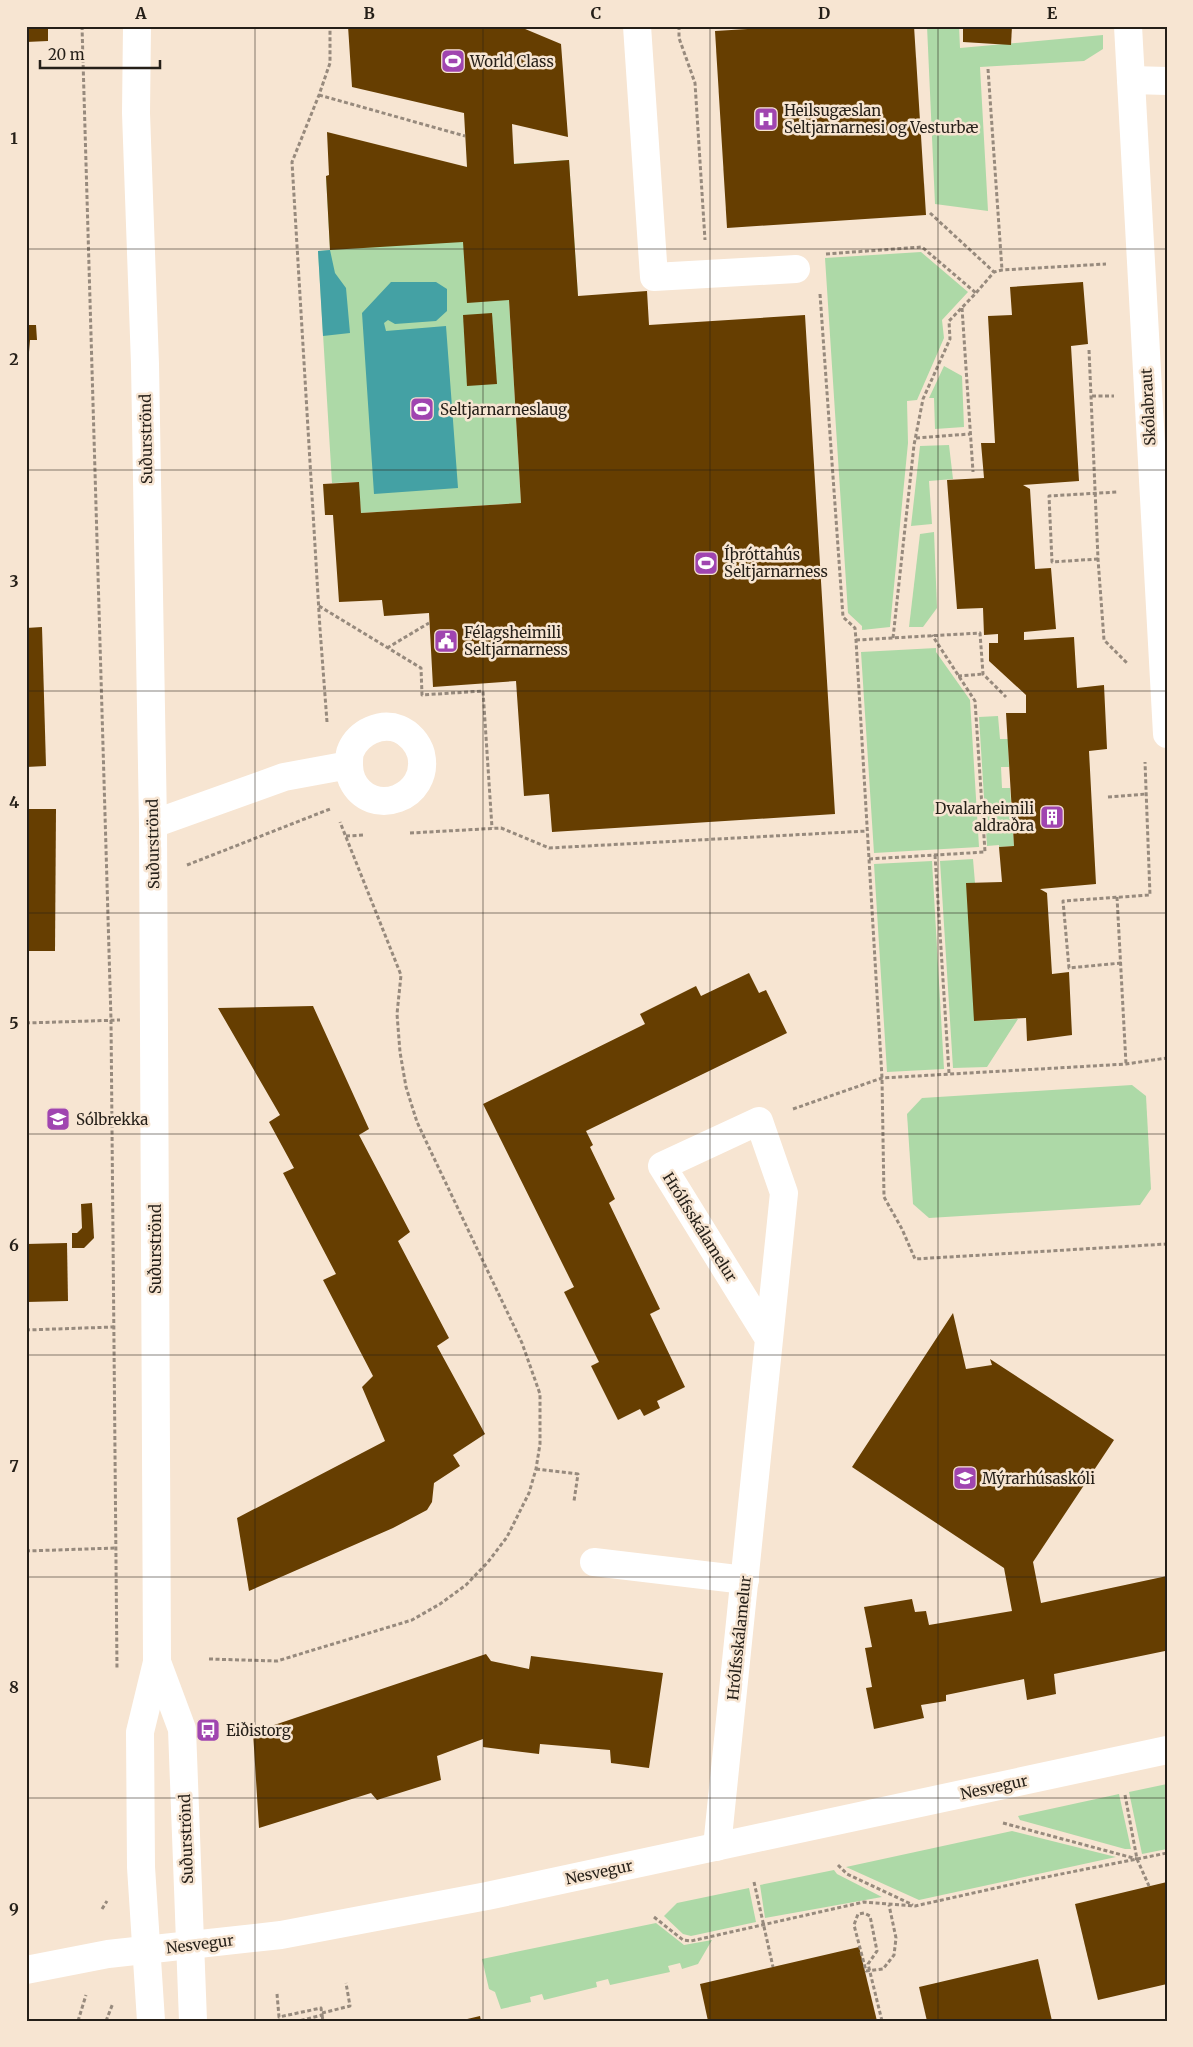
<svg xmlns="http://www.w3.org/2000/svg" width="1193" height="2047" viewBox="0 0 1193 2047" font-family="Merriweather,serif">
<rect width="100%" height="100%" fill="#f7e5d2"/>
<g fill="#add9a7">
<path d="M 927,26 L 959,26 L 960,48 L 1103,35 L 1103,49 L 1084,61 L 980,67 L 988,211 L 935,204 Z"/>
<path d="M 569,160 L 578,296 L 509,300 L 521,503 L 361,513 L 358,482 L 332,483 L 318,251 L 330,250 L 326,176 Z"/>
<path d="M 921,252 L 968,292 L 942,320 L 944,338 L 917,400 L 907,401 L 908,443 L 890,627 L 862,630 L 862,626 L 848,613 L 825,258 Z"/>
<path d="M 944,366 L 962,376 L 964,427 L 935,429 L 934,398 L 929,398 Z"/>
<path d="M 949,445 L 953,479 L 929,481 L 932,524 L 911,526 L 920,446 Z"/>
<path d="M 934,532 L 937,608 L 923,627 L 909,627 L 920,534 Z"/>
<path d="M 936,648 L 936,652 L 970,700 L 979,847 L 874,853 L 861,652 Z"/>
<path d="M 998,716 L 1000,739 L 1008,739 L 1009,767 L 1001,767 L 1002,788 L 1010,788 L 1014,846 L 999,847 L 999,845 L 987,846 L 979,717 Z"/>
<path d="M 973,859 L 975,883 L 974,1021 L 1018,1019 L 987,1067 L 953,1068 L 940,861 Z"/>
<path d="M 932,861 L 944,1069 L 887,1072 L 874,864 Z"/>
<path d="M 1132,1085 L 1146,1096 L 1151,1189 L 1140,1205 L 929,1218 L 913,1204 L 907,1114 L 922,1098 Z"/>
<path d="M 1167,1784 L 1167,1849 L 1142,1854 L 1129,1792 Z"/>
<path d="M 1119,1794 L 1131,1849 L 1125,1849 L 1020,1820 L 1018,1816 Z"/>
<path d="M 1012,1831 L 1116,1857 L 919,1900 L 846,1867 Z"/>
<path d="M 834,1870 L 837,1874 L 882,1897 L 765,1918 L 760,1885 Z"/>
<path d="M 749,1888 L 756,1922 L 691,1936 L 683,1934 L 664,1916 L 677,1903 Z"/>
<path d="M 656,1923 L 684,1945 L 712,1940 L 698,1964 L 682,1969 L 680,1963 L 668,1966 L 670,1972 L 610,1985 L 608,1979 L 596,1982 L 597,1987 L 544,2000 L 542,1994 L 530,1997 L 531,2002 L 501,2009 L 495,1992 L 489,1989 L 482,1959 Z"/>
</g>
<g fill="#44a1a4">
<path d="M 330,250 L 335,273 L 346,288 L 350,333 L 323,336 L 318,251 Z"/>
<path d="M 391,282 L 436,282 L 447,289 L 447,311 L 436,321 L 395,324 L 388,320 L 384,323 L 386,331 L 446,326 L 458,488 L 374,494 L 362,313 Z"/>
</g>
<g fill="#663e01">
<path d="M 26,26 L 48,26 L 48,41 L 26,42 Z"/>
<path d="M 348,26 L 518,26 L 561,44 L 568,137 L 512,124 L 514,164 L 569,160 L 578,296 L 647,291 L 649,325 L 805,315 L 835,814 L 552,832 L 549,794 L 524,796 L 516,681 L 433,687 L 429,613 L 384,616 L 382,600 L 339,602 L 333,515 L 325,515 L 323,484 L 359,482 L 361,513 L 521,503 L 509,300 L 467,303 L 463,242 L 330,250 L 326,176 L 329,175 L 327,132 L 467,167 L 464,113 L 352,87 Z"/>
<path d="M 796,26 L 914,26 L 926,215 L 727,228 L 715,31 Z"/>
<path d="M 963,26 L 1012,26 L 1011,45 L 963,42 Z"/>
<path d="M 1083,282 L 1088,344 L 1071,346 L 1079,481 L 1023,485 L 1030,489 L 1035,569 L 1051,568 L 1056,629 L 1024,632 L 1024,640 L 1074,637 L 1077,688 L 1104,685 L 1107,749 L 1089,751 L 1096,884 L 1040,889 L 1047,893 L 1052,974 L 1069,972 L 1072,1035 L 1027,1041 L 1026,1018 L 974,1021 L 966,883 L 1002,882 L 999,847 L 1014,846 L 1006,713 L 1026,713 L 1026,695 L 989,661 L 989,643 L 998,643 L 998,634 L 984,635 L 983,608 L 957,609 L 947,480 L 984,478 L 981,443 L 995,443 L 988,316 L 1012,315 L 1010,287 Z"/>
<path d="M 492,313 L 497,384 L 467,386 L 463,315 Z"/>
<path d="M 26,325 L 36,325 L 37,340 L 30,340 L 29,352 L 26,352 Z"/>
<path d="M 42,627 L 46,766 L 26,767 L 26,628 Z"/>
<path d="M 26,809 L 56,809 L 55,951 L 26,951 Z"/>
<path d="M 749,973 L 759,993 L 766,990 L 787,1033 L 586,1131 L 593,1145 L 590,1147 L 615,1199 L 609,1203 L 660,1309 L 650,1314 L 685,1387 L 657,1401 L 660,1408 L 644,1416 L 640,1409 L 618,1420 L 591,1366 L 599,1362 L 564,1292 L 574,1287 L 483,1104 L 645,1024 L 640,1014 L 696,986 L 701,996 Z"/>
<path d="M 313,1006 L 369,1129 L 359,1135 L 410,1232 L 398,1241 L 449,1338 L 437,1346 L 485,1434 L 453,1455 L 460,1466 L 434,1483 L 432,1502 L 427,1510 L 393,1528 L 249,1591 L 237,1518 L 385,1441 L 362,1387 L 373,1376 L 323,1280 L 336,1274 L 283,1173 L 294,1168 L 269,1122 L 280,1115 L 218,1008 Z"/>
<path d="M 92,1203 L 94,1238 L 84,1248 L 72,1248 L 72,1233 L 77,1233 L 82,1228 L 81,1204 Z"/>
<path d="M 67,1243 L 68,1301 L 26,1302 L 26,1244 Z"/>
<path d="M 953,1313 L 966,1369 L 992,1365 L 990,1359 L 1114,1440 L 1033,1562 L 1041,1603 L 1167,1576 L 1167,1657 L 1165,1651 L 1054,1674 L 1056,1694 L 1027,1700 L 1024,1679 L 946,1695 L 946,1701 L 921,1705 L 924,1718 L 874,1729 L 866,1688 L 872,1687 L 865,1648 L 872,1647 L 864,1607 L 912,1599 L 915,1612 L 926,1611 L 929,1625 L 1012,1611 L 1004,1568 L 852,1467 Z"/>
<path d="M 486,1654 L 491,1661 L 529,1669 L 531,1656 L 663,1673 L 649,1768 L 611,1763 L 610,1750 L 540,1744 L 539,1754 L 483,1747 L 483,1739 L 437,1756 L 441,1780 L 377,1800 L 371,1793 L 259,1828 L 253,1732 Z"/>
<path d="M 1167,1882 L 1167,1984 L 1098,2000 L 1075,1904 Z"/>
<path d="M 859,1947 L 877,2021 L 708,2021 L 700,1984 Z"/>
<path d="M 1038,1959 L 1052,2021 L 927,2021 L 919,1987 Z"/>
<path d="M 480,2016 L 481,2021 L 463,2021 L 463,2020 Z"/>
</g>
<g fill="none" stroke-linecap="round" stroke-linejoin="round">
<g stroke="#978a7d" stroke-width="3" stroke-dasharray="4 2.5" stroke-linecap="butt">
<path d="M 82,26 L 111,1020 L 117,1670"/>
<path d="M 679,26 L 679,38 L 695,83 L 705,240"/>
<path d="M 988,69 L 1002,270"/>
<path d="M 319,95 L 465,136"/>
<path d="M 930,213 L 994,272"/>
<path d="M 826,254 L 922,247 L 976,293"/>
<path d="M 820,294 L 843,617 L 855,628 L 856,640 L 882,1078 L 884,1197 L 902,1229 L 915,1259 L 1167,1244"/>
<path d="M 962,308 L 973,472"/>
<path d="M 1089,350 L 1098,559 L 1104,640 L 1128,664"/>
<path d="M 1092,396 L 1114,396"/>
<path d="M 916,438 L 970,434"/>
<path d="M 1098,559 L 1052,562 L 1049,496 L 1118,492"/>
<path d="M 319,606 L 421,668 L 422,695 L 483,691 L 492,828"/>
<path d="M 893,638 L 914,445 L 923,399 L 950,339 L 949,321 L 976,293 L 994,272 L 1002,270 L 1106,264"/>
<path d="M 856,640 L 980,633 L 983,674 L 1006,697"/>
<path d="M 387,648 L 429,623"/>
<path d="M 958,676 L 983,674"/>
<path d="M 327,722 L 320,629 L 292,162 L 319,95 L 330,63 L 330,26"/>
<path d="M 1108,797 L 1146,794"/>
<path d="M 410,833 L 501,828 L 549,848 L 867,831"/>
<path d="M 346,836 L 364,835"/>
<path d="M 935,855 L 949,1073"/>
<path d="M 869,859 L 985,852 L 975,701 L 932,635"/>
<path d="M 187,865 L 330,809"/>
<path d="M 1117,897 L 1126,1064"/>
<path d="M 1121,963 L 1069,968 L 1063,901 L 1150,895 L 1145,762"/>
<path d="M 26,1023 L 120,1020"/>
<path d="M 793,1109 L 882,1078 L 1126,1064 L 1167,1058"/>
<path d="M 26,1330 L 114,1327"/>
<path d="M 536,1469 L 578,1474 L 574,1501"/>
<path d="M 26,1551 L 116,1548"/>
<path d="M 209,1659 L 277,1661 L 412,1620 L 440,1604 L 466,1585 L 488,1562 L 507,1537 L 529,1493 L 536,1469 L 540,1444 L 540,1394 L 522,1343 L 432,1154 L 417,1122 L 406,1087 L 400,1052 L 397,1014 L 401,975 L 340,822"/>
<path d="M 1125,1795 L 1137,1859 L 1149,1886"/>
<path d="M 1003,1823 L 1137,1859"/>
<path d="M 838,1865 L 847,1874 L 913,1905"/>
<path d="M 754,1882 L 773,1967"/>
<path d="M 102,1909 L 107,1901"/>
<path d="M 654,1917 L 683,1940 L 691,1941 L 864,1902 L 915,1906 L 1036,1879 L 1167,1853"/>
<path d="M 277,1994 L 279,2017 L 321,2008 L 322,2015 L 299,2021"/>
<path d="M 322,2013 L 350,2006 L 346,1983"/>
<path d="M 322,2015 L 323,2021"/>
<path d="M 78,2021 L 86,1995"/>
<path d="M 106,2021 L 113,2003"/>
<path d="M 882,2021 L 868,1964 L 877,1951 L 870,1916 L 864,1913 L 858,1914 L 854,1925 L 866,1971 L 883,1969 L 894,1955 L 896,1938 L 889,1905"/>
</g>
<g stroke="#fff" stroke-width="28">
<path d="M 137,26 L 136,113 L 145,364 L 153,824 L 157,1662 L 140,1732 L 141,1867 L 151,2021"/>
<path d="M 637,26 L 654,277 L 796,269"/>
<path d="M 1128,26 L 1167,734"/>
<path d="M 1131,80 L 1167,81"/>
<path d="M 153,824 L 284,777 L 349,765 C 349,769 350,775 352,780 C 371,820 431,798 421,754 C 418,743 409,733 399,729 C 381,722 359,732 351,750 C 349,754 349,760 349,765"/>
<path d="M 594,1562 L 745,1580"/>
<path d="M 157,1662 L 182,1729 L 193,2021"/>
<path d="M 717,1847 L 784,1193 L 759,1121 L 662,1166 L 769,1339"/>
<path d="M 26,1970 L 108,1954 L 281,1935 L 487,1896 L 1167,1750"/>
</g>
</g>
<path fill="none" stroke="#251f18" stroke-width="1" stroke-opacity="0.55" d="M 255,26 L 255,2021M 483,26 L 483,2021M 710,26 L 710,2021M 938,26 L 938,2021M 26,249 L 1167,249M 26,470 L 1167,470M 26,691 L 1167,691M 26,913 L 1167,913M 26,1134 L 1167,1134M 26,1355 L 1167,1355M 26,1577 L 1167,1577M 26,1798 L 1167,1798"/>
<defs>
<g id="stadium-square" transform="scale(1.25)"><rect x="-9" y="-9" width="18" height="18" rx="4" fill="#a045b0" stroke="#f7e5d2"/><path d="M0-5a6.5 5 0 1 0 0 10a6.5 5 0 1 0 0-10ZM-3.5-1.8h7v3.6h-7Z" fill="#fff"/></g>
<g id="hospital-square" transform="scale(1.25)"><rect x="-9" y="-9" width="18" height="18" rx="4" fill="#a045b0" stroke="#f7e5d2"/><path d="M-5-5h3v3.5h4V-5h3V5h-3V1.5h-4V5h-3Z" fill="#fff"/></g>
<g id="civic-square" transform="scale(1.25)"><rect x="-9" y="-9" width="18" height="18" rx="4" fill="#a045b0" stroke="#f7e5d2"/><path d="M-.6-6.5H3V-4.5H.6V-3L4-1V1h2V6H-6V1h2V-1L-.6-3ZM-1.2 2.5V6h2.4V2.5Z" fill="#fff"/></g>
<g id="building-square" transform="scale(1.25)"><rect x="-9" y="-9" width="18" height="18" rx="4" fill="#a045b0" stroke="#f7e5d2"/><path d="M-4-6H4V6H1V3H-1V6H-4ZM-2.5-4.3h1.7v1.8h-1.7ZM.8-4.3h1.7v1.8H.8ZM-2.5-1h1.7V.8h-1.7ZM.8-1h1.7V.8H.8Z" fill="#fff"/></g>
<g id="school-square" transform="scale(1.25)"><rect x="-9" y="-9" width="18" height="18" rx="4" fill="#a045b0" stroke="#f7e5d2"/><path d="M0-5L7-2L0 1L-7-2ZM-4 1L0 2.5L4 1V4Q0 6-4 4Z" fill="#fff"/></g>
<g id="bus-square" transform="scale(1.25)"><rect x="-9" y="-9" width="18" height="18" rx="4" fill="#a045b0" stroke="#f7e5d2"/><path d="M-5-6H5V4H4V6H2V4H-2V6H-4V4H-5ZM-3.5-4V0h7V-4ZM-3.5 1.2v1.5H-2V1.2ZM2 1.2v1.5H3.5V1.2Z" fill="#fff"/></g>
</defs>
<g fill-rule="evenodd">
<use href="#stadium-square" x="453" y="61"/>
<use href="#hospital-square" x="766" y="119"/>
<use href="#stadium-square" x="422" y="409"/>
<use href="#stadium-square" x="706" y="563"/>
<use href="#civic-square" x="446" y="641"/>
<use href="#building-square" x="1052" y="817"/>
<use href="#school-square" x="58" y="1119"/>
<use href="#school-square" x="965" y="1478"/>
<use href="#bus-square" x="208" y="1730"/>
</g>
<g text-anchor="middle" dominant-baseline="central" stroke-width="5" stroke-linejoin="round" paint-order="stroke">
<g font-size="15" fill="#251f18" stroke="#f7e5d2" text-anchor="start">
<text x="470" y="61">World Class</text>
<text x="784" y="110">Heilsugæslan<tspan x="784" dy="17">Seltjarnarnesi og Vesturbæ</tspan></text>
<text x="440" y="409">Seltjarnarneslaug</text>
<text x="724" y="554">Íþróttahús<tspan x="724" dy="17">Seltjarnarness</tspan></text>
<text x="464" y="632">Félagsheimili<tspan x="464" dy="17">Seltjarnarness</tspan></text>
<text x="1034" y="808" text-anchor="end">Dvalarheimili<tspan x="1034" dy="17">aldraðra</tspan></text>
<text x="76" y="1119">Sólbrekka</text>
<text x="982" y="1478">Mýrarhúsaskóli</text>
<text x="226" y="1730">Eiðistorg</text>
</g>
<g font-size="15" fill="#251f18" stroke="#f7e5d2">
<text transform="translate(1148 407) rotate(-93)">Skólabraut</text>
<text transform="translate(146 439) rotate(-91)">Suðurströnd</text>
<text transform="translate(153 844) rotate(-91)">Suðurströnd</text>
<text transform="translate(700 1227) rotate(58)">Hrólfsskálamelur</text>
<text transform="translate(155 1249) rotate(-90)">Suðurströnd</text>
<text transform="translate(739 1638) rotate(-84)">Hrólfsskálamelur</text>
<text transform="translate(994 1787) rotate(-12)">Nesvegur</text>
<text transform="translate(186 1839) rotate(-92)">Suðurströnd</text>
<text transform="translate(599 1872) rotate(-12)">Nesvegur</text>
<text transform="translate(200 1944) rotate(-7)">Nesvegur</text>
</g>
</g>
<rect width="1193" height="2047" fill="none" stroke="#f7e5d2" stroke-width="55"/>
<path d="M40 60v8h120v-8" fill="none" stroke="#251f18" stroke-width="2.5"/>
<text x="48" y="60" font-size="15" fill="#251f18" stroke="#f7e5d2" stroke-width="4" paint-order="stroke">20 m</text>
<rect x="28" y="28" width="1138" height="1992" fill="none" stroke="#251f18" stroke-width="2"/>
<g font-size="16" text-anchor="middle" font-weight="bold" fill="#251f18">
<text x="141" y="19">A</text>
<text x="369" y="19">B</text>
<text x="596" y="19">C</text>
<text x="824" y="19">D</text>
<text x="1052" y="19">E</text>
<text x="14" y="144">1</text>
<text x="14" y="365">2</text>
<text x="14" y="587">3</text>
<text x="14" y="808">4</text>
<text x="14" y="1029">5</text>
<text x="14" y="1251">6</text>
<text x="14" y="1472">7</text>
<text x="14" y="1693">8</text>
<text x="14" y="1915">9</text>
</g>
</svg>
